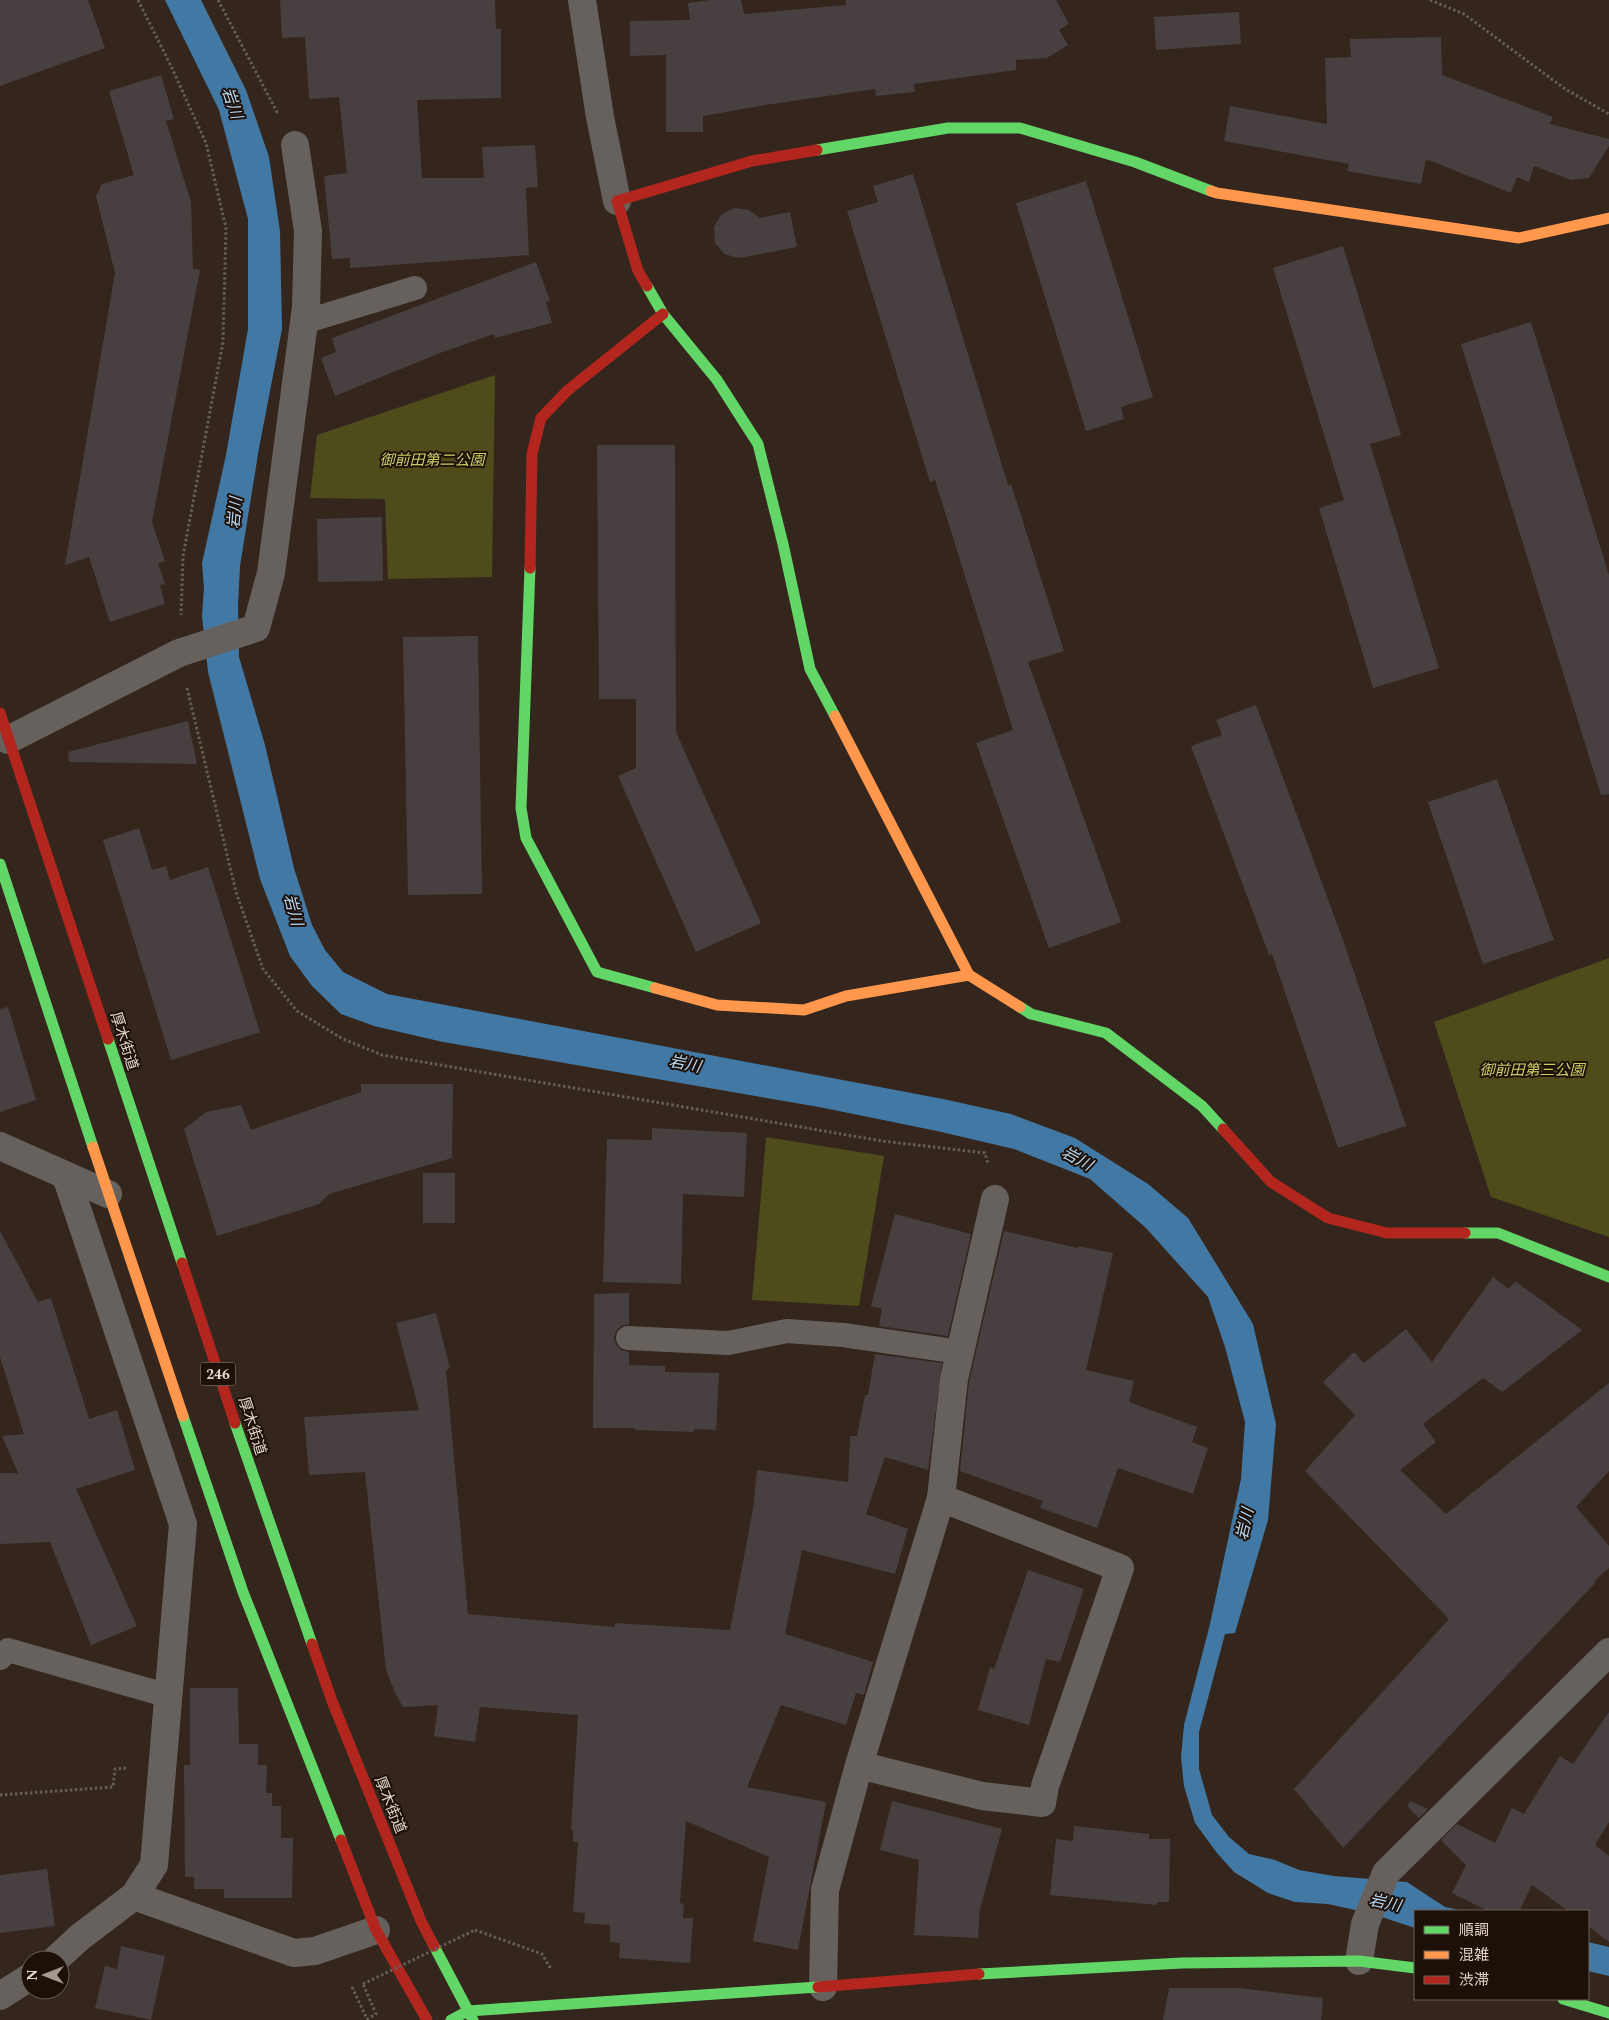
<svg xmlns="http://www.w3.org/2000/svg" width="1609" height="2020" viewBox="0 0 1609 2020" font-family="Spectral,'Noto Sans JP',serif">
<rect width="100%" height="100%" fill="#34261d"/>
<g fill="#4d4c1a">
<path d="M 495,375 L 492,577 L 388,579 L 385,499 L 310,498 L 317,435 Z"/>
<path d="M 1609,958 L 1609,1237 L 1491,1197 L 1434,1022 Z"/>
<path d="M 766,1137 L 884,1156 L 859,1306 L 752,1300 Z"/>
</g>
<g fill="#4279a4">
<path d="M 165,0 L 201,0 L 246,90 L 269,157 L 280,231 L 282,329 L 259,448 L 240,566 L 238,605 L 239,657 L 265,745 L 294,868 L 312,925 L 325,950 L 343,972 L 387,994 L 943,1099 L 1011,1114 L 1075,1138 L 1148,1184 L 1188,1218 L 1253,1324 L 1276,1424 L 1268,1520 L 1235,1633 L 1225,1634 L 1199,1732 L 1199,1769 L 1212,1815 L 1229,1837 L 1249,1854 L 1275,1860 L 1299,1870 L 1334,1876 L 1407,1882 L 1445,1907 L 1464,1911 L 1415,1911 L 1415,1928 L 1373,1914 L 1328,1904 L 1295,1902 L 1268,1893 L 1234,1872 L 1217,1853 L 1195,1823 L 1184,1786 L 1181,1757 L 1184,1725 L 1210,1624 L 1241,1479 L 1245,1422 L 1225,1347 L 1208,1297 L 1146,1228 L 1090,1179 L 1014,1149 L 937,1131 L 819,1107 L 443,1042 L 374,1026 L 341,1014 L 312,986 L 290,956 L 260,879 L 208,672 L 202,616 L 204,588 L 202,563 L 226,455 L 248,329 L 248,219 L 219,110 Z"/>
<path d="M 1588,1942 L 1609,1947 L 1609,1976 L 1588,1971 Z"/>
</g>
<g fill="#483f41">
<path d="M 0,0 L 88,0 L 105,48 L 0,86 Z"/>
<path d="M 280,0 L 495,0 L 496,29 L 501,29 L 501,98 L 417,100 L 422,178 L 484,178 L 482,147 L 535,145 L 538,187 L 526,188 L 529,255 L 350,268 L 350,258 L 332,259 L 324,176 L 347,173 L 339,97 L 309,99 L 305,37 L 282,38 Z"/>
<path d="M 710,0 L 741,0 L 744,14 L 846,5 L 846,0 L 1056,0 L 1069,24 L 1059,30 L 1068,45 L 1047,58 L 1016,60 L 1016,70 L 914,84 L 915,92 L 876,96 L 875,89 L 765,105 L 703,116 L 703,132 L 666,132 L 666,55 L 630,56 L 630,21 L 690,20 L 688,3 Z"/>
<path d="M 1239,12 L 1241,44 L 1156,50 L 1154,17 Z"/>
<path d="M 1441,37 L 1442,75 L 1553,117 L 1550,124 L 1609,139 L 1609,146 L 1589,178 L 1571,180 L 1534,166 L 1529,182 L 1517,177 L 1511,193 L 1426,159 L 1421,184 L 1347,171 L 1349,164 L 1224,141 L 1230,106 L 1327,124 L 1325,58 L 1351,57 L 1350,39 Z"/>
<path d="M 161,75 L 174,119 L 166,121 L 191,202 L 193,269 L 200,270 L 152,522 L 165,561 L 158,563 L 165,584 L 160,585 L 165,604 L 110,622 L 89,557 L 65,565 L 115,273 L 96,196 L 102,184 L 134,175 L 109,91 Z"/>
<path d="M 913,174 L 1008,485 L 1011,484 L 1064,651 L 1028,662 L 1121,922 L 1049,948 L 976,743 L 1013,730 L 935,480 L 930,482 L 847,211 L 878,202 L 873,186 Z"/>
<path d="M 1086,181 L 1153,397 L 1121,407 L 1124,419 L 1086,431 L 1016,203 Z"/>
<path d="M 734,208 L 749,210 L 760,218 L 790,212 L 797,247 L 739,258 L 724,254 L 715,243 L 714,227 L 721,215 Z"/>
<path d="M 1343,246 L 1401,435 L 1370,444 L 1439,668 L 1373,688 L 1319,508 L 1344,500 L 1273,268 Z"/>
<path d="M 536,262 L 550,301 L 546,302 L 552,323 L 495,338 L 494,334 L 440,353 L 335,396 L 321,358 L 336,352 L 332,338 Z"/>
<path d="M 1531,322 L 1609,575 L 1609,794 L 1601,795 L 1461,344 Z"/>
<path d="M 597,445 L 675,445 L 676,732 L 761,923 L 696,952 L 618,776 L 636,768 L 636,699 L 599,699 Z"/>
<path d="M 382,517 L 383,581 L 318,582 L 317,519 Z"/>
<path d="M 478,636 L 482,894 L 408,895 L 403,637 Z"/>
<path d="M 1256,705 L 1342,937 L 1406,1126 L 1338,1148 L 1272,954 L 1269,955 L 1191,746 L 1222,735 L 1216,720 Z"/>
<path d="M 188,721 L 197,764 L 69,762 L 68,752 Z"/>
<path d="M 1497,779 L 1554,940 L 1483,964 L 1428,802 Z"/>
<path d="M 139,828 L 152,870 L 166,866 L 170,880 L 208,867 L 260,1032 L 171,1060 L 103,840 Z"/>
<path d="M 8,1007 L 36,1100 L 0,1112 L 0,1009 Z"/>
<path d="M 361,1084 L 453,1084 L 452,1158 L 329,1194 L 319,1204 L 217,1236 L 184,1129 L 206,1112 L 241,1105 L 251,1130 L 361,1092 Z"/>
<path d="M 652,1128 L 747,1133 L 744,1197 L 683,1194 L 681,1284 L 603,1282 L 607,1139 L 652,1140 Z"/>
<rect x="423" y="1173" width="32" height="50"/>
<path d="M 895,1214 L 971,1234 L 948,1336 L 879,1326 L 882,1309 L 871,1306 Z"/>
<path d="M 0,1231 L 38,1302 L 51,1298 L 89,1419 L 117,1410 L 135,1470 L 76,1489 L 137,1626 L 91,1645 L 50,1542 L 0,1544 L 0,1473 L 18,1473 L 2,1436 L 24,1434 L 0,1357 Z"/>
<path d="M 1004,1231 L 1078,1248 L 1078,1246 L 1113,1253 L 1086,1370 L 1134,1381 L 1129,1402 L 1197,1427 L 1192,1442 L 1208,1448 L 1193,1494 L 1118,1468 L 1097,1528 L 1040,1508 L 1043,1501 L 960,1471 L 969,1382 Z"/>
<path d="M 1493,1277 L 1509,1289 L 1515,1281 L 1582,1330 L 1502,1392 L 1483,1378 L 1423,1424 L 1436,1442 L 1400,1470 L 1446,1514 L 1609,1383 L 1609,1471 L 1576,1507 L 1609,1546 L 1609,1568 L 1594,1581 L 1596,1582 L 1343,1848 L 1294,1789 L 1449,1619 L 1305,1471 L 1355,1415 L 1323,1382 L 1354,1352 L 1364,1363 L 1406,1329 L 1432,1362 Z"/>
<path d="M 629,1293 L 629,1324 L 621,1326 L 616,1331 L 614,1338 L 616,1345 L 621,1350 L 629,1352 L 629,1365 L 665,1366 L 665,1372 L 719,1373 L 716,1430 L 694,1429 L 694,1432 L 635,1430 L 635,1428 L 593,1428 L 594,1294 Z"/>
<path d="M 436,1313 L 450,1368 L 446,1370 L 468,1614 L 615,1627 L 615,1623 L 730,1630 L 753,1509 L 757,1470 L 848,1482 L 850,1436 L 857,1436 L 865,1395 L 868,1395 L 875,1354 L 942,1363 L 928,1470 L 885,1457 L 866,1514 L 908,1529 L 895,1574 L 802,1550 L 785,1634 L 873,1662 L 864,1695 L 856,1693 L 846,1725 L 781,1705 L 747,1787 L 826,1802 L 798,1950 L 753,1941 L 769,1857 L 686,1821 L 680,1903 L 684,1904 L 683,1918 L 693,1918 L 690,1963 L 619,1958 L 620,1943 L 610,1942 L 610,1925 L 584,1923 L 585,1913 L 573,1912 L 578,1842 L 573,1842 L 573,1830 L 571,1830 L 578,1715 L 480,1707 L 475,1742 L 434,1736 L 438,1705 L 403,1707 L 396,1695 L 386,1670 L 365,1472 L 309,1475 L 304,1417 L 419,1410 L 396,1323 Z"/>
<path d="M 1028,1570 L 1084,1589 L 1060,1662 L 1046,1659 L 1029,1725 L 978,1710 L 990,1667 L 994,1669 Z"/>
<path d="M 190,1688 L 238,1688 L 239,1744 L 258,1744 L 258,1765 L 267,1765 L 266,1793 L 272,1793 L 272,1806 L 281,1806 L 281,1838 L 293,1838 L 292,1898 L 224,1898 L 224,1889 L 194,1889 L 194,1877 L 185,1877 L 184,1765 L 190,1765 Z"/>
<path d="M 1609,1712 L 1609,1822 L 1595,1845 L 1609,1856 L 1609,1942 L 1588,1926 L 1588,1911 L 1568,1911 L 1532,1885 L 1519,1911 L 1488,1911 L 1452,1893 L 1466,1865 L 1441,1840 L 1457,1824 L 1495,1843 L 1512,1808 L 1524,1814 L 1560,1756 L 1573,1764 Z"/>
<path d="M 892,1801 L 1002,1829 L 980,1909 L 978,1938 L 914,1935 L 919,1860 L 880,1850 Z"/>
<path d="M 1410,1801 L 1428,1809 L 1419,1818 L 1407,1806 Z"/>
<path d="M 1074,1826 L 1149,1834 L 1149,1839 L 1170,1839 L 1169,1902 L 1157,1902 L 1157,1905 L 1050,1895 L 1056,1839 L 1073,1841 Z"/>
<path d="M 47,1869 L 55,1926 L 0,1933 L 0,1875 Z"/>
<path d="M 121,1946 L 165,1956 L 151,2020 L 95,2008 L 105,1966 L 117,1969 Z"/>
<path d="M 1169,1988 L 1239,1988 L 1323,1998 L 1321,2020 L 1163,2020 Z"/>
</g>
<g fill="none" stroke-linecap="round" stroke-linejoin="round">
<g stroke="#655d58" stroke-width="3" stroke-dasharray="2.5 2.5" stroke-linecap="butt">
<path d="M 138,0 L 171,66 L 206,143 L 226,228 L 223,342 L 183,556 L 181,615"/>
<path d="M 218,0 L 278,114"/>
<path d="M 1430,0 L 1464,14 L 1565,89 L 1609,114"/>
<path d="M 187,688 L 236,892 L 263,969 L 297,1011 L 343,1039 L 382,1055 L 882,1141 L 985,1153 L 988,1164"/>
<path d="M 0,1795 L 113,1787 L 115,1769 L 126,1768"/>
<path d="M 475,1930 L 542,1954 L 551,1969"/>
<path d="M 352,1987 L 367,2019 L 376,2014 L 363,1984"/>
</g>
<g stroke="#67615e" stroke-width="24">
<path d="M 304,322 L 415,288"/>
<path d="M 628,1338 L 728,1343 L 787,1331 L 843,1335 L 960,1352"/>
<path d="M 0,1658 L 8,1650 L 169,1696"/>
</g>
<g stroke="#67615e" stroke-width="28">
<path d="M 582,0 L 600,117 L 617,201"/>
<path d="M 8,740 L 179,653 L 256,628 L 271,573 L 306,307 L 308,231 L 295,145"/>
<path d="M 0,1146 L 108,1194"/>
<path d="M 941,1498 L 954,1379 L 995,1199"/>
<path d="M 134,1896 L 294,1953 L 315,1951 L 376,1930"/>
<path d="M 55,1960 L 80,1937 L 134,1896 L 154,1865 L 183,1524 L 66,1176"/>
<path d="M 1359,1961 L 1365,1924 L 1386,1873 L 1609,1652"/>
<path d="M 823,1987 L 825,1890 L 859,1765 L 941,1498 L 1120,1568 L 1045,1786 L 1042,1803 L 982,1796 L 859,1765"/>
<path d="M 0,1996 L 30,1977"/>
</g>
<g stroke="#63d668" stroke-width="11">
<path d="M 817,150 L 948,128 L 1020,128 L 1135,162 L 1211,191"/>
<path d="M 647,286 L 663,314 L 717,380 L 758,444 L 783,544 L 810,669 L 835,716"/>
<path d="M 530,568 L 521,808 L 526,838 L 597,972 L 655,988"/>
<path d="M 0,864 L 93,1147"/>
<path d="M 1020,1007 L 1031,1014 L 1106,1033 L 1202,1106 L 1223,1129"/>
<path d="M 108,1039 L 182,1263"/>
<path d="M 1465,1233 L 1498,1233 L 1609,1277"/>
<path d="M 183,1416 L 243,1592 L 341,1840"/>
<path d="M 235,1423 L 312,1644"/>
<path d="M 434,1946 L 473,2020"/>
<path d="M 979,1974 L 1182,1963 L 1359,1961 L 1415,1968"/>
<path d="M 1563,1999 L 1609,2013"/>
<path d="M 451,2020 L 468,2011 L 818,1987"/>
</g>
<g stroke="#ff974d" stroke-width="11">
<path d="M 1211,191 L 1217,193 L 1519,238 L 1609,218"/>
<path d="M 835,716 L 969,975 L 1020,1007"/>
<path d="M 655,988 L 717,1005 L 804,1010 L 846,996 L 969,975"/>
<path d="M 93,1147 L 183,1416"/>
</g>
<g stroke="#b3261e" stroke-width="11">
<path d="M 647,286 L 638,271 L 617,201 L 752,161 L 817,150"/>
<path d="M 530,568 L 532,454 L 541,418 L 568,390 L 663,314"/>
<path d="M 0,713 L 108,1039"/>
<path d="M 1223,1129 L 1271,1182 L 1328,1218 L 1387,1233 L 1465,1233"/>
<path d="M 182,1263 L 235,1423"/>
<path d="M 312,1644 L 332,1701 L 421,1921 L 434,1946"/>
<path d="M 341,1840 L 376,1930 L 427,2020"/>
<path d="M 818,1987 L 979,1974"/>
</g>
<path stroke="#655d58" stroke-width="3" stroke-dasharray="2.5 2.5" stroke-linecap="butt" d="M 363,1984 L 475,1930"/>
</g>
<g text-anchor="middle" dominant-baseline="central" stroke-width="4" stroke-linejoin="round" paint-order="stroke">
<rect fill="#1c1009" stroke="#a99a91" stroke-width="1" x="200.5" y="1362.5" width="35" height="23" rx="4"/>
<g font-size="14" font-weight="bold" fill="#e5d5cb">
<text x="218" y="1374">246</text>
</g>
<g font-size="15" font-style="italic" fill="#cccf66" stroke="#1c1009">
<text x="432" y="460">御前田第二公園</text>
<text x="1532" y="1070">御前田第三公園</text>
</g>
<g font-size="15" fill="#e5d5cb" stroke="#1c1009">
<text transform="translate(124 1041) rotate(72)">厚木街道</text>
<text transform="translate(252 1426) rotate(72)">厚木街道</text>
<text transform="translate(390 1805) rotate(68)">厚木街道</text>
</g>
<g font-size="16" font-style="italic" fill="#b8d9f4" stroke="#1c1009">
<text transform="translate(232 103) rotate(71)">岩川</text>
<text transform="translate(235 513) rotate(-85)">岩川</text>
<text transform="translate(293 910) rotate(75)">岩川</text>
<text transform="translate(685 1064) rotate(11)">岩川</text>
<text transform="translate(1077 1159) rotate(29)">岩川</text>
<text transform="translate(1245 1524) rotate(-77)">岩川</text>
<text transform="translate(1385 1903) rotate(12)">岩川</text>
</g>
</g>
<rect x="1414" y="1910" width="175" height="90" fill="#1c1009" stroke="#6c5f57"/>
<rect x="1424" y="1926" width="25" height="8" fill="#63d668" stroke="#6c5f57"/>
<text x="1459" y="1935" font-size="15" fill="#e5d5cb">順調</text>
<rect x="1424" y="1951" width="25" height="8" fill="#ff974d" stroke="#6c5f57"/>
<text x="1459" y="1960" font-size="15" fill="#e5d5cb">混雑</text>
<rect x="1424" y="1976" width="25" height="8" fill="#b3261e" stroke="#6c5f57"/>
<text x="1459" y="1985" font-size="15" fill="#e5d5cb">渋滞</text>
<g transform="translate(45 1975) rotate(270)"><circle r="24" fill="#1c1009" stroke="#6c5f57"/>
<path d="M0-4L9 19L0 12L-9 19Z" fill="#a7988e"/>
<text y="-8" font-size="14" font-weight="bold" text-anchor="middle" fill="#e5d5cb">N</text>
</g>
</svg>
